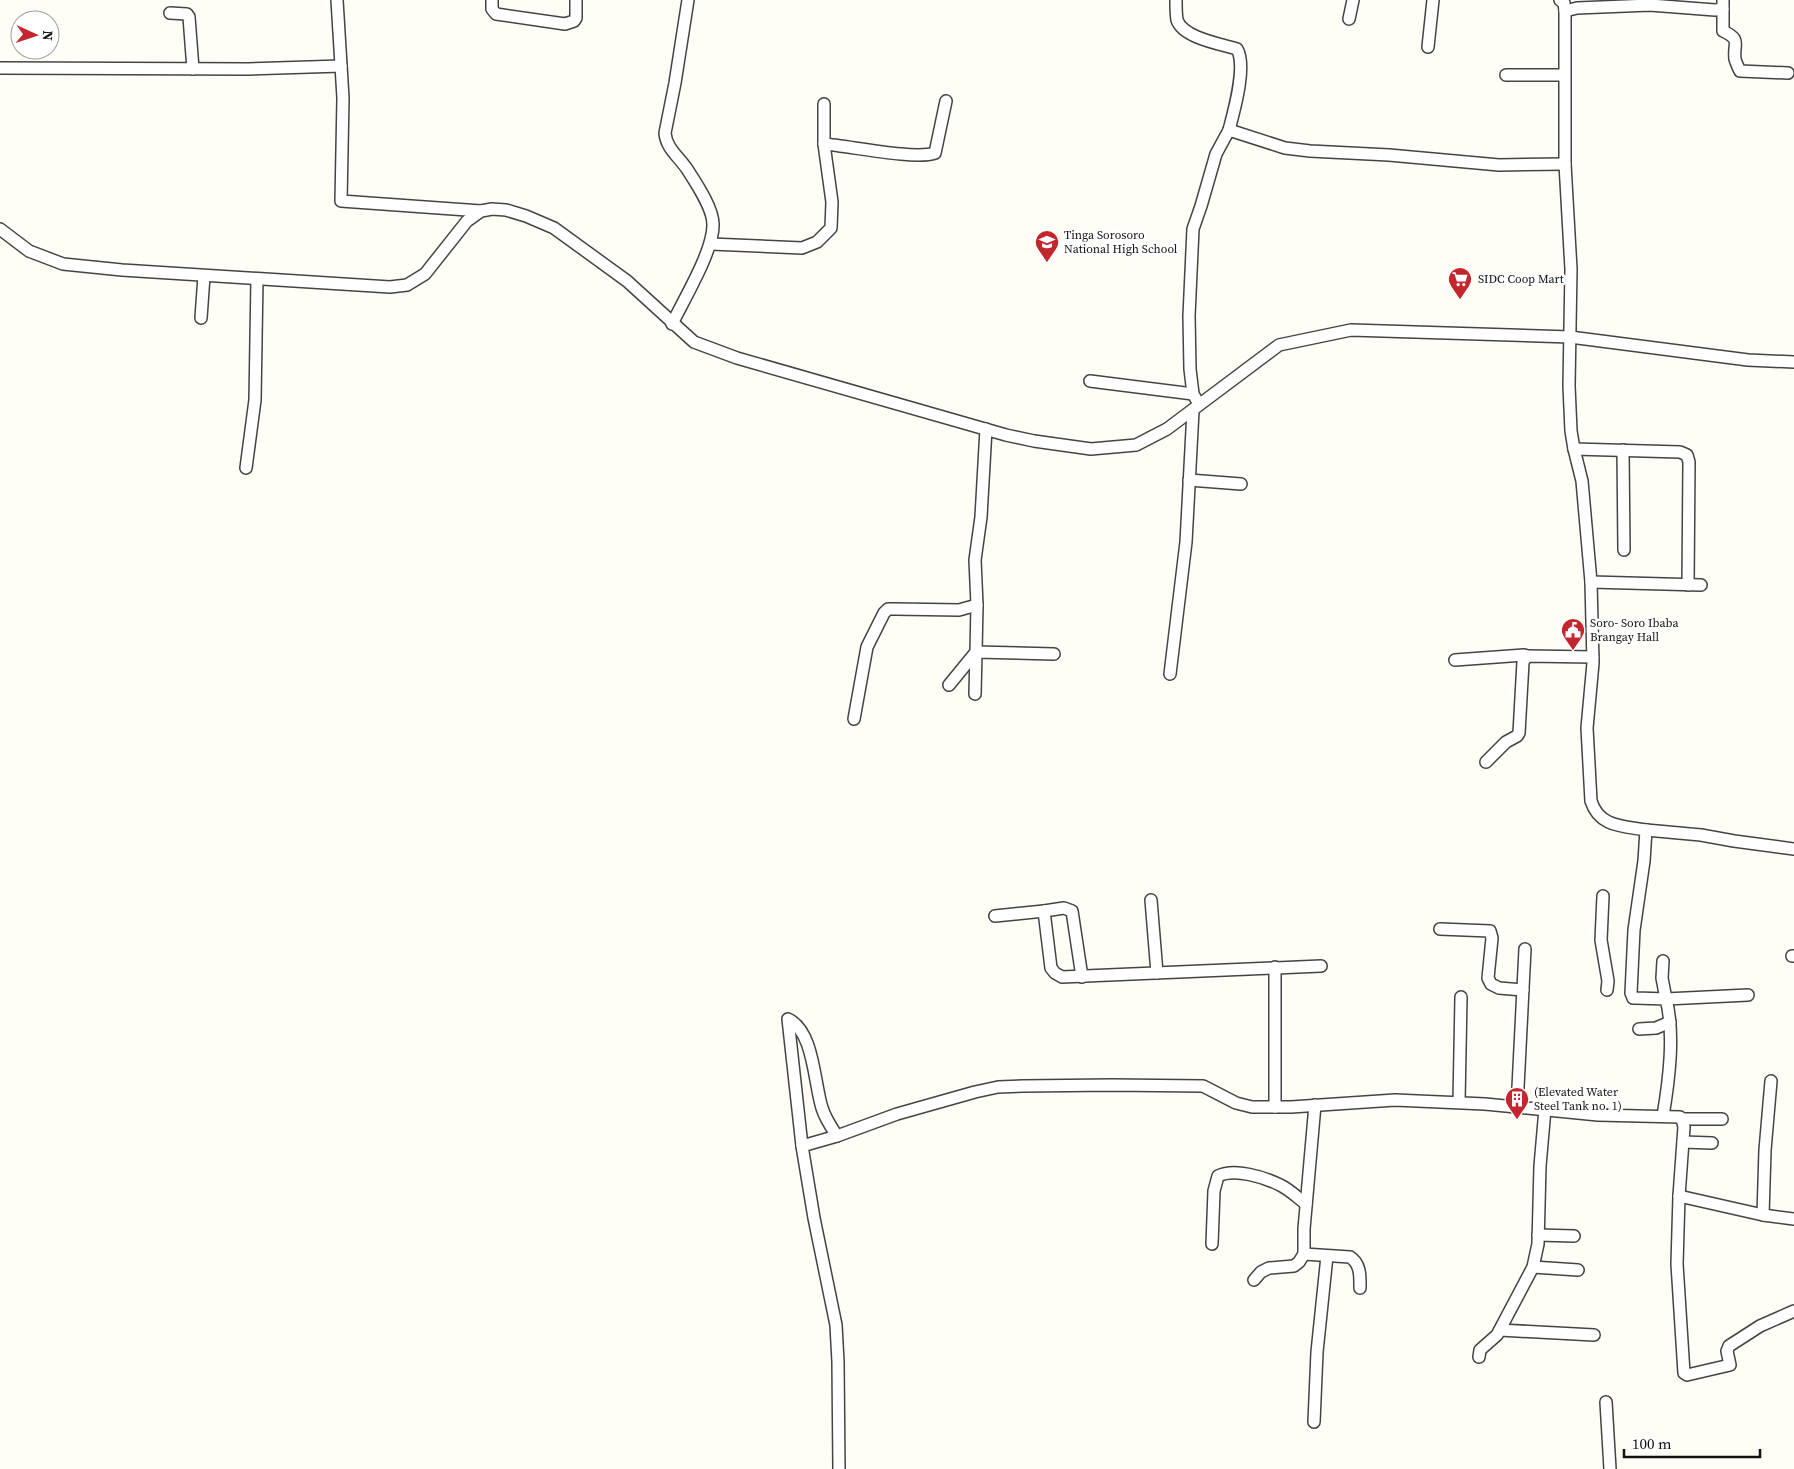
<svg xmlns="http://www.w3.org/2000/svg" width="1794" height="1469" viewBox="0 0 1794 1469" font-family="'Source Serif 4',serif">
<rect width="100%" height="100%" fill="#fffdf5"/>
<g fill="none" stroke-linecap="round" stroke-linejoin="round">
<g stroke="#444" stroke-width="14">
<g id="minor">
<path d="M 337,0 L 343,98 L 341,201 L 481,211"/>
<path d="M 492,0 L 492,9 L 496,14 L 565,24 L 574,21 L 576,18 L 576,0"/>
<path d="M 1176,0 C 1176,6 1176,14 1177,20 C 1183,38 1221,44 1237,49 C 1247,66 1234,111 1229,130"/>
<path d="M 1560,0 L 1564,3 L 1565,11 L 1565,164 L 1571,269 L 1569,386 L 1571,431 L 1574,449 L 1582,481 L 1591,582 L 1593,663 L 1587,728 L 1591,801 C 1599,827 1623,826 1646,830 L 1644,861 L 1634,930 L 1631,993 L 1633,998 L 1636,998 L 1666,999 C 1675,1034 1669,1080 1663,1116"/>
<path d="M 1723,9 L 1723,31 C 1742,40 1733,43 1735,59 C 1736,63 1738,67 1740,71 L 1788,73"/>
<path d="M 1565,11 L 1577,8 L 1650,5 L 1715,10 L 1723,9 L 1723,0"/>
<path d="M 170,13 L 187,14 L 189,17 L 193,69"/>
<path d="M 1349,19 L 1353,0"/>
<path d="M 1428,47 L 1433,0"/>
<path d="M 0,68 L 248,69 L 341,66"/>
<path d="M 1506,75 L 1564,75"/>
<path d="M 824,144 L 824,104"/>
<path d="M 0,229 L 29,251 L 63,264 L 122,270 L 390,287 L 407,285 L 425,274 L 467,221 L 481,211 L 492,209 L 506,210 L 526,216 L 554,228 L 627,281 L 694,342 L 737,358 L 1006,435 L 1034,441 L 1091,449 L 1136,445 L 1167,429 L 1279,345 L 1351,330 L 1570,337 L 1748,360 L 1794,362"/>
<path d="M 711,244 L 802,248 L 817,242 L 831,228 L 832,202 L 824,144 C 850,146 914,160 935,153 L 946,101"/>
<path d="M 201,318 L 204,276"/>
<path d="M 672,324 C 684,299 714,250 713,224 C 713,208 696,183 687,169 C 679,157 666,148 665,133 L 675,83 L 688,0"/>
<path d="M 1090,381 L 1193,394"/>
<path d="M 1199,404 L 1193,394 L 1190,369 L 1189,316 L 1193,229 L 1201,206 L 1216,154 L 1229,130 L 1285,148 L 1310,151 L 1389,155 L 1499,165 L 1565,164"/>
<path d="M 1574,449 L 1680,452 L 1687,455 L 1689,462 L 1688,585"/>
<path d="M 1623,450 L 1624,550"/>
<path d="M 246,468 L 255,400 L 257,279"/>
<path d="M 1189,480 L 1241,484"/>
<path d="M 1591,582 L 1701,585"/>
<path d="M 1455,660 L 1524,655 L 1527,656"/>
<path d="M 1170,674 L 1186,542 L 1193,411"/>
<path d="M 949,685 L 976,652 L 977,605 L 975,560 L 981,517 L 986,429"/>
<path d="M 975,694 L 976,652 L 1054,654"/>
<path d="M 854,719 L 867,647 L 884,613 L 888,609 L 895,609 L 959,610 L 977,605"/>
<path d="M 1486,762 L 1506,742 L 1517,736 L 1519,733 L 1523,662 L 1527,656 L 1593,657"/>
<path d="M 1646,830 L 1701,835 L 1734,841 L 1794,849"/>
<path d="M 1603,896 L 1601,940 L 1608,981 L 1607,990"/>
<path d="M 1151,900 L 1157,973"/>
<path d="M 1044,911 L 1064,908 L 1072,911 L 1082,977"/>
<path d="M 995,916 L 1044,911 L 1051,968 L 1055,973 L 1062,977 L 1321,966"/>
<path d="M 1440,929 L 1490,931 L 1492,938 L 1488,978 L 1491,984 L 1499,988 L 1523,990"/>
<path d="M 1792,956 L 1794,956"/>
<path d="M 1663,961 L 1662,978 L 1666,999 L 1748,995"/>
<path d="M 1275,967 L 1275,1107"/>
<path d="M 1639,1029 L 1656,1028 L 1670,1022"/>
<path d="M 1459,1102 L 1461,997"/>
<path d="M 1517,1107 L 1525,949"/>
<path d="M 1682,1119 L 1722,1119"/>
<path d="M 1683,1142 L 1712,1143"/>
<path d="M 802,1146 L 788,1019 C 814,1031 814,1083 822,1108 C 825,1118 831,1127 837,1136"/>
<path d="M 1763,1215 L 1765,1150 L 1771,1081"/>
<path d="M 1794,1219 L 1763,1215 L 1679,1196 L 1677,1264 L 1684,1373 L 1687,1375 L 1730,1365 L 1727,1351 L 1729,1346 L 1760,1326 L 1794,1311"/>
<path d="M 1538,1235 L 1574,1236"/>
<path d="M 1212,1244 L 1214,1191 L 1218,1176 C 1235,1168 1264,1177 1280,1185 C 1289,1189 1298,1198 1306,1204"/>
<path d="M 1304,1254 L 1350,1257 C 1361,1264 1360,1277 1360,1288"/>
<path d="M 1533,1267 L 1578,1270"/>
<path d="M 1254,1280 L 1261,1272 L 1269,1268 L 1294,1266 L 1299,1262 L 1304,1254 L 1304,1229 L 1315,1105"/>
<path d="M 1500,1330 L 1594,1335"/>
<path d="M 1479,1357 L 1480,1350 L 1497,1335 L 1533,1267 L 1538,1244 L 1540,1166 L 1545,1109"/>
<path d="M 1606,1402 L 1610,1469"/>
<path d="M 1314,1422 L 1317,1352 L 1327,1256"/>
<path d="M 839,1469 L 838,1362 L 836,1325 L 814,1218 L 802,1146 L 837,1136 L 897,1114 L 975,1092 L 998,1087 L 1023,1086 L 1112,1085 L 1203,1086 L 1236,1103 L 1252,1107 L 1291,1107 L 1395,1100 L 1485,1104 L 1598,1115 L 1680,1117 L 1682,1119 L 1684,1127 L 1679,1196"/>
</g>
</g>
<use href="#minor" stroke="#fff" stroke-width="11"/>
</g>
<defs>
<g id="school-pin" transform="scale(1.25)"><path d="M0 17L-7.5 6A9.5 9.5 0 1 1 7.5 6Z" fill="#c4262e" stroke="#fff"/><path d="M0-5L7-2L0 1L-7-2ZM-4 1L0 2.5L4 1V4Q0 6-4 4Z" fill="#fff"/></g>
<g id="supermarket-pin" transform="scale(1.25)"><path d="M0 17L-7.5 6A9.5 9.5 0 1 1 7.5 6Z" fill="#c4262e" stroke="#fff"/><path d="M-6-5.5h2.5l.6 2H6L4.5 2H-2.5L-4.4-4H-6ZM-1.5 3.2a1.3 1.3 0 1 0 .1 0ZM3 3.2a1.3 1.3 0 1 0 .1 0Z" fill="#fff"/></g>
<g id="civic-pin" transform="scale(1.25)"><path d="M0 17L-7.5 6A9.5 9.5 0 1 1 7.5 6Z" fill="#c4262e" stroke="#fff"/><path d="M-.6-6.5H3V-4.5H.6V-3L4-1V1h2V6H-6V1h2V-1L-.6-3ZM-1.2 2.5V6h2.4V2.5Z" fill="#fff"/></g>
<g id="building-pin" transform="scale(1.25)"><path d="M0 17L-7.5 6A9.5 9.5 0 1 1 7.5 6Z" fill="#c4262e" stroke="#fff"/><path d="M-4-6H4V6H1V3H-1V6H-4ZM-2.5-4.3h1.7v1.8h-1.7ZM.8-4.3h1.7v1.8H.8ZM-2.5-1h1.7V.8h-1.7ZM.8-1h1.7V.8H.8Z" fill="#fff"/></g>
</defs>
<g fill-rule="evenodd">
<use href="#school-pin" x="1047" y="242"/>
<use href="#supermarket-pin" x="1460" y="279"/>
<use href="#civic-pin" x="1573" y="630"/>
<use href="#building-pin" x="1517" y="1099"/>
</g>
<g text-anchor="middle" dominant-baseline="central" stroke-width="5" stroke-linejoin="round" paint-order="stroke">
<g font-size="12" fill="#111" stroke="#fff" text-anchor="start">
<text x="1064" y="235">Tinga Sorosoro<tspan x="1064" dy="14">National High School</tspan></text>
<text x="1478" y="279">SIDC Coop Mart</text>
<text x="1590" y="623">Soro- Soro Ibaba<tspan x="1590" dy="14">Brangay Hall</tspan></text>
<text x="1534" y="1092">(Elevated Water<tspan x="1534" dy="14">Steel Tank no. 1)</tspan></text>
</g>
</g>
<g transform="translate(35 35) rotate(93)"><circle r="24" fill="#ffffff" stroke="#a0a0a0"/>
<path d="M0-4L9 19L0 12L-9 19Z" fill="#c4262e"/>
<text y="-8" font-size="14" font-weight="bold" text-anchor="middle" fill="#111111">N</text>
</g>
<path d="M1624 1449v8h136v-8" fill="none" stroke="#111111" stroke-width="2.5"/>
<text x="1632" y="1449" font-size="15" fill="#111111" stroke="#ffffff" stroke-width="4" paint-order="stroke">100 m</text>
</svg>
